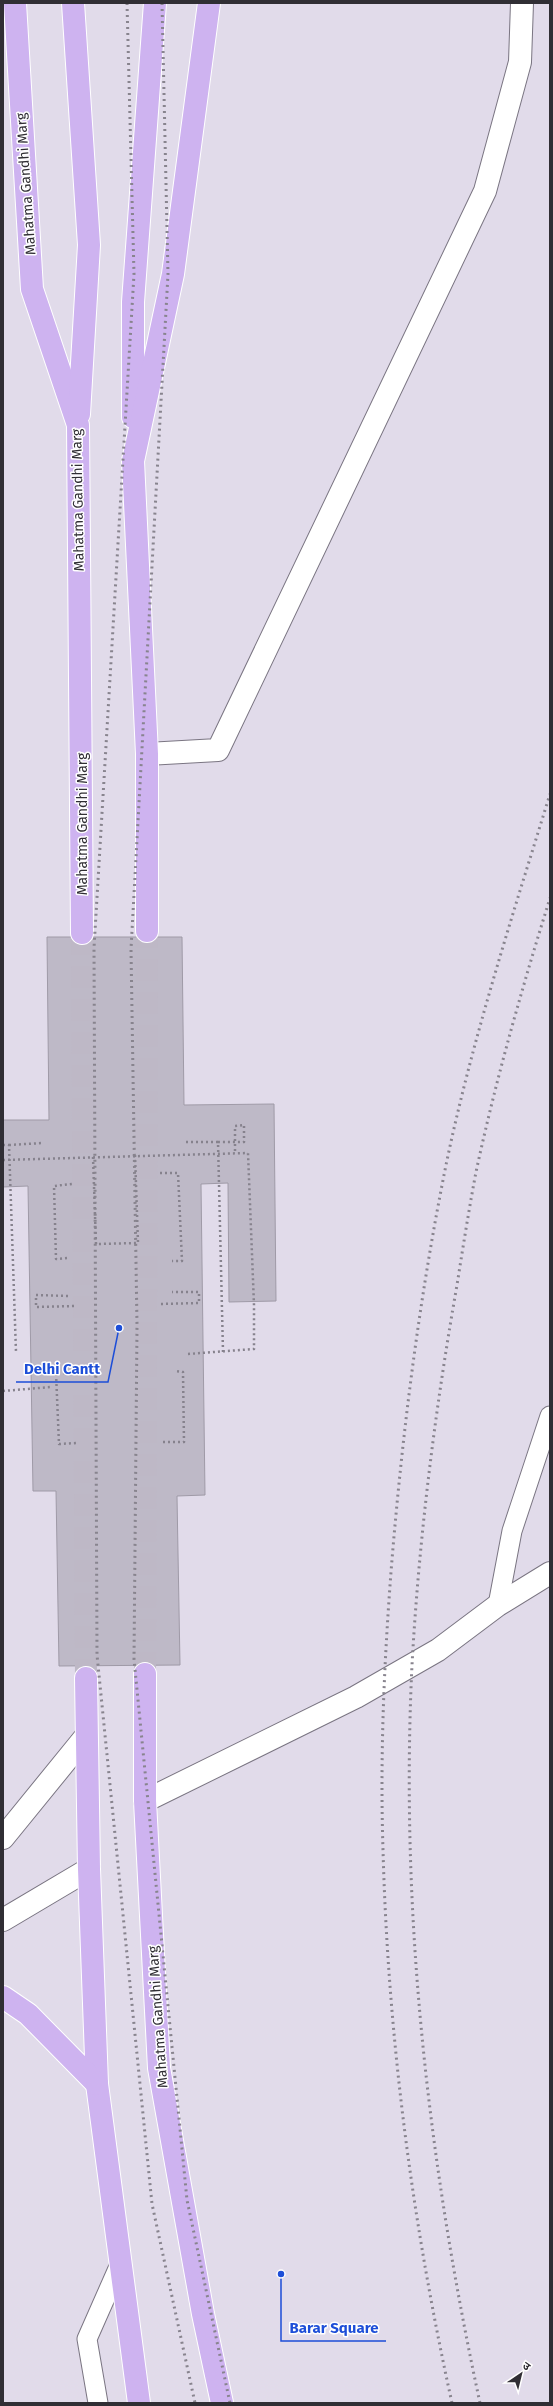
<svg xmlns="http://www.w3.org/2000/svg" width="553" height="2406" viewBox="0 0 553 2406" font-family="'Fira Sans','Noto Sans Devanagari',sans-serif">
<rect width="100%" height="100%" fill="#e1dbea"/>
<path fill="#beb9c7" stroke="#9f9aa7" d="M 47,937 L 182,937 L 184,1105 L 274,1104 L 276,1301 L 229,1302 L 228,1183 L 201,1184 L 205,1495 L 177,1496 L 180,1665 L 59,1666 L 56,1491 L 33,1491 L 28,1186 L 3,1187 L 3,1120 L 49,1120 Z"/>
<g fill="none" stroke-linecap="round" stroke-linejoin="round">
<g stroke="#beb8c6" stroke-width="22" stroke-dasharray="22 11" stroke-linecap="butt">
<path d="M 82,933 L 86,1678"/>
<path d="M 145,1674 L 147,931"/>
</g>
<g stroke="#7a7582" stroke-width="21">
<g id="lane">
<path d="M 498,1605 L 512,1531 L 550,1416"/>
<path d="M 98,2403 L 87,2339 L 121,2262"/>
</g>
</g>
<g stroke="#7a7582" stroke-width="24">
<g id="street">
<path d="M 147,754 L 218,750 L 485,191 L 520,62 L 522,3"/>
<path d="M 145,1801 L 356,1697 L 438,1650 L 498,1605 L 550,1573"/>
</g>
</g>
<g stroke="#7a7582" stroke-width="24">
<g id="secondary">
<path d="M 3,1838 L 86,1736"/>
<path d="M 3,1920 L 89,1869"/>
</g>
</g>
<g stroke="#fff" stroke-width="24">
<g id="primary">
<path d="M 15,3 L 32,289 L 78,425 L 82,933"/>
<path d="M 73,3 L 89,245 L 79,414"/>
<path d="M 133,417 L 133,302 L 155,3"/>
<path d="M 147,931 L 147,754 L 133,461 L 173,274 L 209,3"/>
<path d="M 145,1674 L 145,1801 L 159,2068 L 203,2314 L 222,2403"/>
<path d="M 86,1678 L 89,1869 L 97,2084 L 139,2403"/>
<path d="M 3,1997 L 28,2014 L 97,2084"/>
</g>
</g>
<g stroke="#86828d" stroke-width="2.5" stroke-dasharray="2 3" stroke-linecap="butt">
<path d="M 186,1142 L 218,1142"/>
<path d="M 3,1145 L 9,1145 L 16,1352"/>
<path d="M 9,1145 L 43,1143"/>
<path d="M 93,1157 L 96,1244 L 138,1243 L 135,1155"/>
<path d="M 160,1173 L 178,1173 L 182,1261 L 172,1261"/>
<path d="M 67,1258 L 56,1259 L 54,1186 L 72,1184"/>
<path d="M 68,1296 L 36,1295 L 36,1307 L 74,1306"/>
<path d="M 161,1304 L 199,1303 L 199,1292 L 172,1292"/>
<path d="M 223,1352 L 218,1142 L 244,1142 L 244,1125 L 235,1126 L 235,1153"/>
<path d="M 188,1354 L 254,1349 L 254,1305 L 248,1153"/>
<path d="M 70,1373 L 56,1373 L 59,1444 L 77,1443"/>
<path d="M 3,1391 L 51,1387"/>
<path d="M 163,1442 L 184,1442 L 183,1372 L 175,1371"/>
</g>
<use href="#lane" stroke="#fff" stroke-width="19"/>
<use href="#street" stroke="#fff" stroke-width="22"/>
<use href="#secondary" stroke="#fff" stroke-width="22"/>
<use href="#primary" stroke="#ceb3f0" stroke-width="22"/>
<g stroke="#88848e" stroke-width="3" stroke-dasharray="2 4" stroke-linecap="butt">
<path d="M 127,3 L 134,274 L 94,948 L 97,1655 L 152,2204 L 195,2403"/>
<path d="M 162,3 L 168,274 L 131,949 L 137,1325 L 134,1659 L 187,2200 L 230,2403"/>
<path d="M 452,2403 C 412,2222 388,2036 383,1850 C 380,1757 384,1665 391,1572 C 402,1435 419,1299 446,1165 C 472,1040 512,917 550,794"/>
<path d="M 480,2403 C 428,2162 400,1912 412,1665 C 419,1538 435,1410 457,1285 C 463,1247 469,1209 476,1172 C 496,1079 522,988 550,898"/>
</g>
<path stroke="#86828d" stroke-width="2.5" stroke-dasharray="2 3" stroke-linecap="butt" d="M 3,1160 L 248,1153"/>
</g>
<g text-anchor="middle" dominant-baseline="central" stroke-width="3" stroke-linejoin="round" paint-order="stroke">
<g font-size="14" fill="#302e34" stroke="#fff">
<text transform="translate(26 184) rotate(-94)">Mahatma Gandhi Marg</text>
<text transform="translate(78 500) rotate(-91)">Mahatma Gandhi Marg</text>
<text transform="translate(82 824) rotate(-90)">Mahatma Gandhi Marg</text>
<text transform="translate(158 2017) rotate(-94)">Mahatma Gandhi Marg</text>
</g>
</g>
<path fill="none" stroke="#1d4ed8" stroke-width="1.5" d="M119 1328L108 1382H16M281 2274L281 2341H386"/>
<g fill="#1d4ed8" stroke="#fff" stroke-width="1.5">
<circle cx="119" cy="1328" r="4"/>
<circle cx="281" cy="2274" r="4"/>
</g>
<g font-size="15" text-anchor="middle" font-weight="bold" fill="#1d4ed8" stroke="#fff" stroke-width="3" stroke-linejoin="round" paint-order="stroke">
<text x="62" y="1374">Delhi Cantt</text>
<text x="334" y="2333">Barar Square</text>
</g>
<rect width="553" height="2406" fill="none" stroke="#302e34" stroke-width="8"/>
<g transform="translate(521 2374) rotate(35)" stroke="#ffffff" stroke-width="3" paint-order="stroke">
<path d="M0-3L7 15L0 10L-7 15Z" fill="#302e34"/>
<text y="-6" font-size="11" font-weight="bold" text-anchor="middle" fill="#302e34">उ</text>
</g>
</svg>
